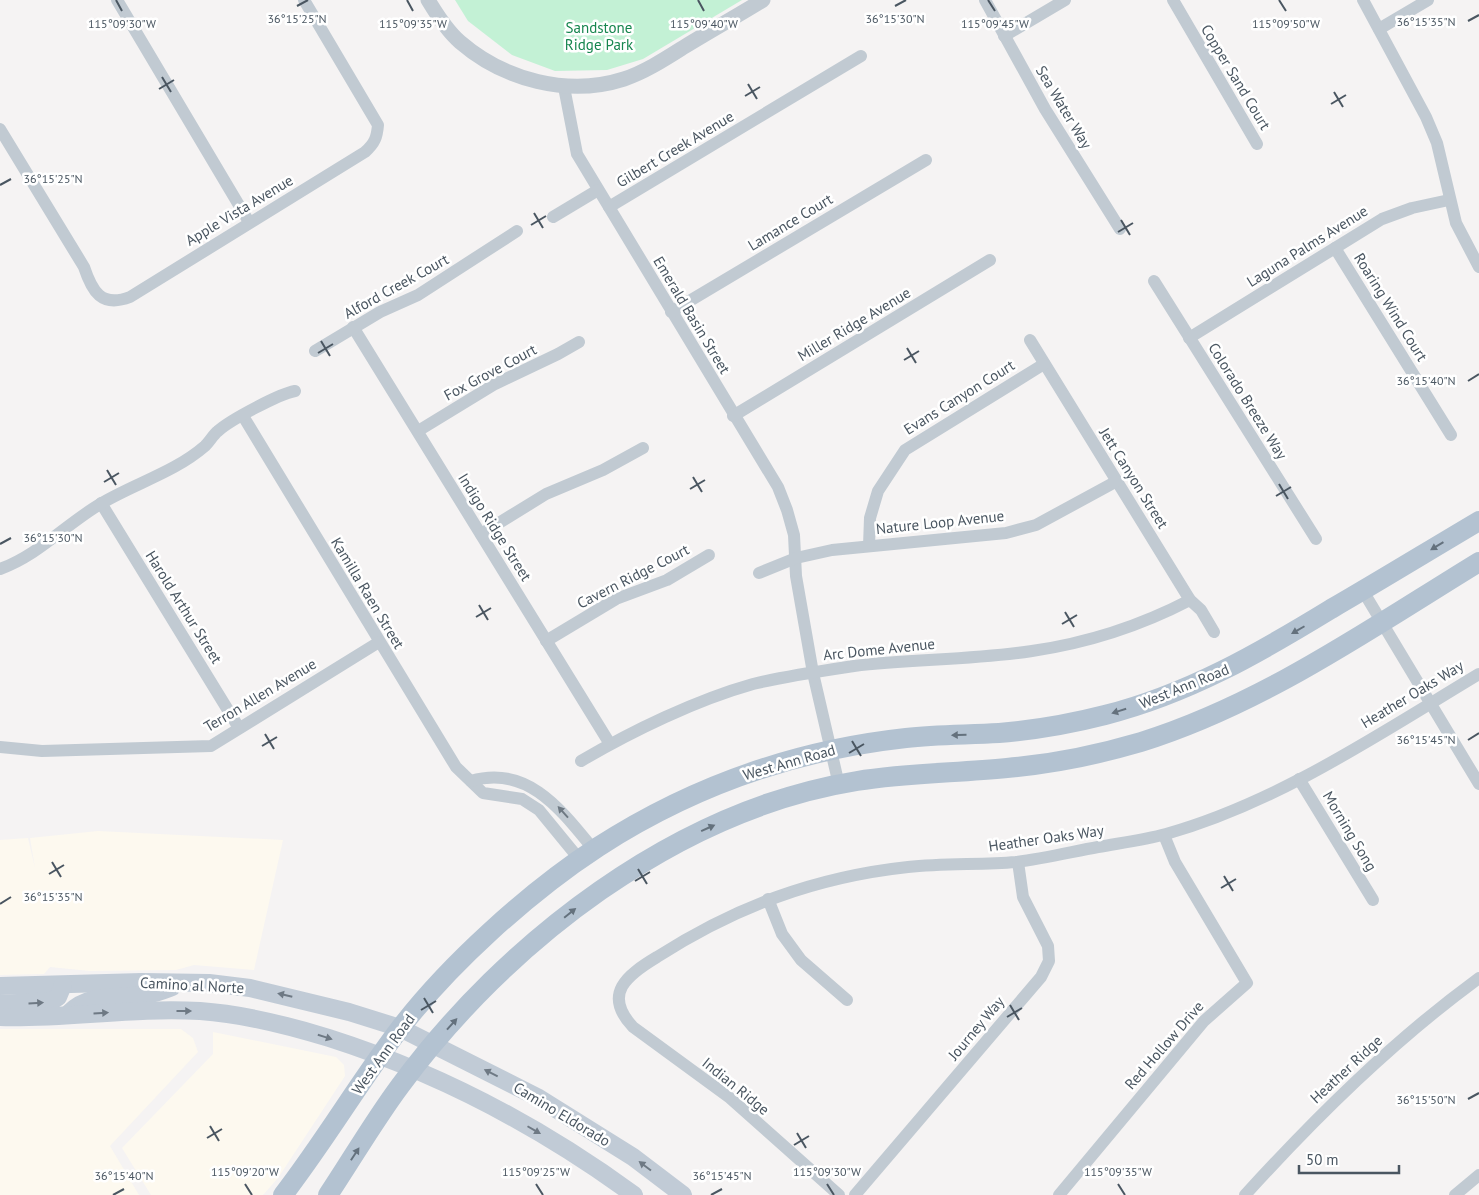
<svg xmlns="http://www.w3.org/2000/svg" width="1479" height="1195" viewBox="0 0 1479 1195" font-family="'PT Sans',sans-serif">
<rect width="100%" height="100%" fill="#f5f3f3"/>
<g fill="#fdf9ef">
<path d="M 98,831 L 283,840 L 254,970 L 194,965 L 176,970 L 90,971 L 50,967 L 44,974 L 0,975 L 0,840 L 28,838 L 35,868 L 30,838 Z"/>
<path d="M 0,1029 L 181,1029 L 193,1038 L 198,1052 L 110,1146 L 139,1195 L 0,1195 Z"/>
<path d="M 213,1032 L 336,1057 L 344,1065 L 345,1076 L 278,1178 L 263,1195 L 151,1195 L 122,1148 L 213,1054 Z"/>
</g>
<path fill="#c3f1d5" d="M 455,0 L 742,0 L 643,59 L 607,70 L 555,71 L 512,55 L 468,21 Z"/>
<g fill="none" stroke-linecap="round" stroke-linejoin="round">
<g stroke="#c1cad2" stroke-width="12">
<path d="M 117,0 L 249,222"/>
<path d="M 985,0 L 1045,109 L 1120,229"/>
<path d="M 1173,0 L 1257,144"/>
<path d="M 1363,0 L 1426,117 L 1437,143 L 1456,223 L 1479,267"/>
<path d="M 1379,29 L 1428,0"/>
<path d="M 1004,36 L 1065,0"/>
<path d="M 564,87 L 577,154 L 778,487 L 787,510 L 794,535 L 796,576 L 813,673 L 839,785"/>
<path d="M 0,129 L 84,267 C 92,291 101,308 130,297 L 365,152 C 375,143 377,137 378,125 L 304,0"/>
<path d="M 609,207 L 861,56"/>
<path d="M 553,217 L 598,190"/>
<path d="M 1335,248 L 1451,435"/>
<path d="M 1154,281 L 1316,539"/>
<path d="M 671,312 L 926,160"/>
<path d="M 353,327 L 610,744"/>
<path d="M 1189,338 L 1382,219 L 1412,208 L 1449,200"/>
<path d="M 1030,340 L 1190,600 L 1201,610 L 1214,632"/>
<path d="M 315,351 L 380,312 L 418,295 L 517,231"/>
<path d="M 243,416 L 456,767 L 483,793 L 522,799 L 539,810 L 580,860"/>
<path d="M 733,416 L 990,260"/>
<path d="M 418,431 L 495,384 L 558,354 L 579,342"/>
<path d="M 101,503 L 239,728"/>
<path d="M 481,534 L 546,494 L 603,470 L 643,448"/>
<path d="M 869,546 L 870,518 L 878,491 L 905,450 L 1044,364"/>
<path d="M 0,569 C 39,555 67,523 102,503 C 136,483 175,472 205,446 C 210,441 213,435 218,431 C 230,420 279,394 295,391"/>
<path d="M 759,573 L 796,558 L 832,550 L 1006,533 L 1036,525 L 1117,481"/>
<path d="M 1363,591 L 1479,784"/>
<path d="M 546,641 L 616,599 L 667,580 L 709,555"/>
<path d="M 0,747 L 42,751 L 211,746 L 379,642"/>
<path d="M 581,761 C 632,731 696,700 753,684 C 786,676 821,671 854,666 C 913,659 973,660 1032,651 C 1087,643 1140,626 1190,600"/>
<path d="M 1299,779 L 1373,900"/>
<path d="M 471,781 C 528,764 562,811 594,850"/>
<path d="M 768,899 L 782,934 L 801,960 L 847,1000"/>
<path d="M 839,1195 L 730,1098 L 633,1027 C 602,994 627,975 657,957 C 735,907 815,877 908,867 C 944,863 980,865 1016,862 C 1043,859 1071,852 1098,847 C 1120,843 1144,840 1166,834 C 1279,802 1379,734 1479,674"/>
<path d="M 855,1195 L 1041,977 L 1049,961 L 1048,946 L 1023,897 L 1018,862"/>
<path d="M 1059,1195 L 1204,1021 L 1247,983 L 1175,862 L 1164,835"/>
<path d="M 1245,1195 C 1317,1116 1393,1041 1479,978"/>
<path d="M 1455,1195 L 1479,1175"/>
</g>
<path stroke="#c1cad2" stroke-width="15" d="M 428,0 C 437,15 447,31 460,42 C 504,80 568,97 624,79 C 645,72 665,59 684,47 C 710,31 737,16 763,0"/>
<g stroke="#c1cbd6" stroke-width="18">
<path d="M 0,986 L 142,982 L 209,983 L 250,988 L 349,1012 L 400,1028 L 537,1097 L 633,1157 L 683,1195"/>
<path d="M 0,1004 L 52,1001 L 58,997 L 63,985"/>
<path d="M 69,1013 C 91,991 121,1000 149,994 C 157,993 164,990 172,987"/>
<path d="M 0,1017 C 67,1019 134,1007 200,1011 C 244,1014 287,1025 329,1038 C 439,1073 541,1127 634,1195"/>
</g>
<g stroke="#b3c2d1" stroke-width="20">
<path d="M 283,1195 C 324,1142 358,1084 398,1031 C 448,965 529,892 598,847 C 691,787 796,750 906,738 C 937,734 968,735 999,733 C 1035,730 1070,724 1105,715 C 1188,694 1259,653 1331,609 C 1381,580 1430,550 1479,521"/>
<path d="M 328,1195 C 352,1159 374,1121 400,1086 C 506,942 676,810 857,781 C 906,773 957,773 1007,768 C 1052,764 1097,755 1141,742 C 1263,704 1371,628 1479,562"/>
</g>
</g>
<defs><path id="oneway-solid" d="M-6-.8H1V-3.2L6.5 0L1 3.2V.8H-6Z" transform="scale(1.25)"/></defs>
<g fill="#64717d">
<use href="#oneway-solid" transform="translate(1437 546) rotate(149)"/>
<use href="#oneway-solid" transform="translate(1298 630) rotate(150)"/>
<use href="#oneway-solid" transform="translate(1119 711) rotate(163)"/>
<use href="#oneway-solid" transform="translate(959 735) rotate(179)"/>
<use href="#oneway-solid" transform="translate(708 828) rotate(-24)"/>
<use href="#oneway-solid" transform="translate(570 913) rotate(-39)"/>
<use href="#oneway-solid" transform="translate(452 1024) rotate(-48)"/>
<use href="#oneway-solid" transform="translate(355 1154) rotate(-57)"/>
</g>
<use fill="#6e7983" href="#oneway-solid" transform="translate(563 812) rotate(-132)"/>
<g fill="#6e7984">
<use href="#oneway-solid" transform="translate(285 995) rotate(-167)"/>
<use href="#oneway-solid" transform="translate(36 1003) rotate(-3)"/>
<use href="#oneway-solid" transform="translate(184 1011)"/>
<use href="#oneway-solid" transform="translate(101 1013) rotate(-3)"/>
<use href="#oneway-solid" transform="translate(325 1037) rotate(17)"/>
<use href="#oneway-solid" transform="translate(491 1073) rotate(-153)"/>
<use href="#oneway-solid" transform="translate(534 1130) rotate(30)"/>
<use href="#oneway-solid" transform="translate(645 1166) rotate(-143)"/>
</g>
<path fill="none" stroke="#4a5661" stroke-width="2" d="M 116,0 L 122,11M 407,0 L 413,11M 698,0 L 704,11M 988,0 L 995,11M 1279,0 L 1286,11M 297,6 L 308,0M 895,6 L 906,0M 1468,21 L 1479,15M 162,77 L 171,92M 748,84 L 757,99M 159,89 L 174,80M 1334,92 L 1343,107M 745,96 L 760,87M 1331,104 L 1346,95M 0,185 L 11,179M 534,213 L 543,228M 1121,220 L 1130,235M 531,225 L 546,216M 1118,232 L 1133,223M 321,341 L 330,356M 907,348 L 916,363M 318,353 L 333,344M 904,360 L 919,351M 1468,381 L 1479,374M 107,470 L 116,485M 693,477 L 702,492M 104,482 L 119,473M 1279,484 L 1288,499M 690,489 L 705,480M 1276,496 L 1291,487M 0,544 L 11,538M 479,605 L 488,620M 1065,612 L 1074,627M 476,617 L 491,608M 1062,624 L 1077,615M 265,734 L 274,749M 1468,740 L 1479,733M 852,741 L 861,756M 262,746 L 277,737M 849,753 L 864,744M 52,862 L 61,877M 638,869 L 647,884M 49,874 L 64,865M 1224,876 L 1233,891M 635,881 L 650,872M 1221,888 L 1236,879M 0,904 L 11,897M 424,998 L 433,1013M 1010,1005 L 1019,1020M 421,1010 L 436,1001M 1007,1017 L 1022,1008M 1468,1099 L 1479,1093M 210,1126 L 219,1141M 797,1133 L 806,1148M 207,1138 L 222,1129M 794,1145 L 809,1136M 245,1184 L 252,1195M 536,1184 L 543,1195M 827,1184 L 834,1195M 1118,1184 L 1125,1195M 113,1195 L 124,1189M 711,1195 L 722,1189"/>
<g text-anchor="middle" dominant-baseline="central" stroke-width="5" stroke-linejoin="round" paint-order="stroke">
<g font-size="15" fill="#17864f" stroke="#fff">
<text x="599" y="27">Sandstone<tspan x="599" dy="17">Ridge Park</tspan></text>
</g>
<g font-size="15" fill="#4a5661" stroke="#fff">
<text transform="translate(1236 77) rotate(59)">Copper Sand Court</text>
<text transform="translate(1064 107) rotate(59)">Sea Water Way</text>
<text transform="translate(675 149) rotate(-31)">Gilbert Creek Avenue</text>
<text transform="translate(239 210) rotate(-31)">Apple Vista Avenue</text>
<text transform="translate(790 222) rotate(-31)">Lamance Court</text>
<text transform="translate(1307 246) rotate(-32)">Laguna Palms Avenue</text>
<text transform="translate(396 286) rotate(-29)">Alford Creek Court</text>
<text transform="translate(1391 307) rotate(58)">Roaring Wind Court</text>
<text transform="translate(692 315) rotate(59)">Emerald Basin Street</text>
<text transform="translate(854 324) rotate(-31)">Miller Ridge Avenue</text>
<text transform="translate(490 372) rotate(-28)">Fox Grove Court</text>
<text transform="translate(959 397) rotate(-32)">Evans Canyon Court</text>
<text transform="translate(1248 401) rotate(58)">Colorado Breeze Way</text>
<text transform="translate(1134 478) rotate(58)">Jett Canyon Street</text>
<text transform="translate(940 522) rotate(-6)">Nature Loop Avenue</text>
<text transform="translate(495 527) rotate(58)">Indigo Ridge Street</text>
<text transform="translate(633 576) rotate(-27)">Cavern Ridge Court</text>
<text transform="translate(368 593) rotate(59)">Kamilla Raen Street</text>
<text transform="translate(184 607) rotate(58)">Harold Arthur Street</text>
<text transform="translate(879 649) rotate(-6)">Arc Dome Avenue</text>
<text transform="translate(1184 686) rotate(-22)">West Ann Road</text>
<text transform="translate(1412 694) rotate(-31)">Heather Oaks Way</text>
<text transform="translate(260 695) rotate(-31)">Terron Allen Avenue</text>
<text transform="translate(789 762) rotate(-16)">West Ann Road</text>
<text transform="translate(1350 831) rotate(59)">Morning Song</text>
<text transform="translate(1046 838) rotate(-8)">Heather Oaks Way</text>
<text transform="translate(192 985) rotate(3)">Camino al Norte</text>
<text transform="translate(976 1028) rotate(-50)">Journey Way</text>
<text transform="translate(1164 1045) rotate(-49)">Red Hollow Drive</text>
<text transform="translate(383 1054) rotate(-54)">West Ann Road</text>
<text transform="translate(1346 1069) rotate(-43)">Heather Ridge</text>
<text transform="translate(736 1086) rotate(39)">Indian Ridge</text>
<text transform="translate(562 1114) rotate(31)">Camino Eldorado</text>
</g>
</g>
<g font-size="12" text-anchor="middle" fill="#4a5661" stroke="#fff" stroke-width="5" stroke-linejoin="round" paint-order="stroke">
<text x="297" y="23">36°15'25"N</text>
<text x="895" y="23">36°15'30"N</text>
<text x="1426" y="26">36°15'35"N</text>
<text x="122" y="28">115°09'30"W</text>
<text x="413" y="28">115°09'35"W</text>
<text x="704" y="28">115°09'40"W</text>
<text x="995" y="28">115°09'45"W</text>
<text x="1286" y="28">115°09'50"W</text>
<text x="53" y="183">36°15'25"N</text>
<text x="1426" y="385">36°15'40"N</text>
<text x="53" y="542">36°15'30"N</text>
<text x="1426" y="744">36°15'45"N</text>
<text x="53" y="901">36°15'35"N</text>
<text x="1426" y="1104">36°15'50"N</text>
<text x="245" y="1176">115°09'20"W</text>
<text x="536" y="1176">115°09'25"W</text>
<text x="827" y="1176">115°09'30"W</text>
<text x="1118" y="1176">115°09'35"W</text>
<text x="124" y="1180">36°15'40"N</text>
<text x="722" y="1180">36°15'45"N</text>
</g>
<path d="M1299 1165v8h100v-8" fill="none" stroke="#4a5661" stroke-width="2.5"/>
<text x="1306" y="1165" font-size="15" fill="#4a5661" stroke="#ffffff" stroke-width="4" paint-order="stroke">50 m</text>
</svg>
